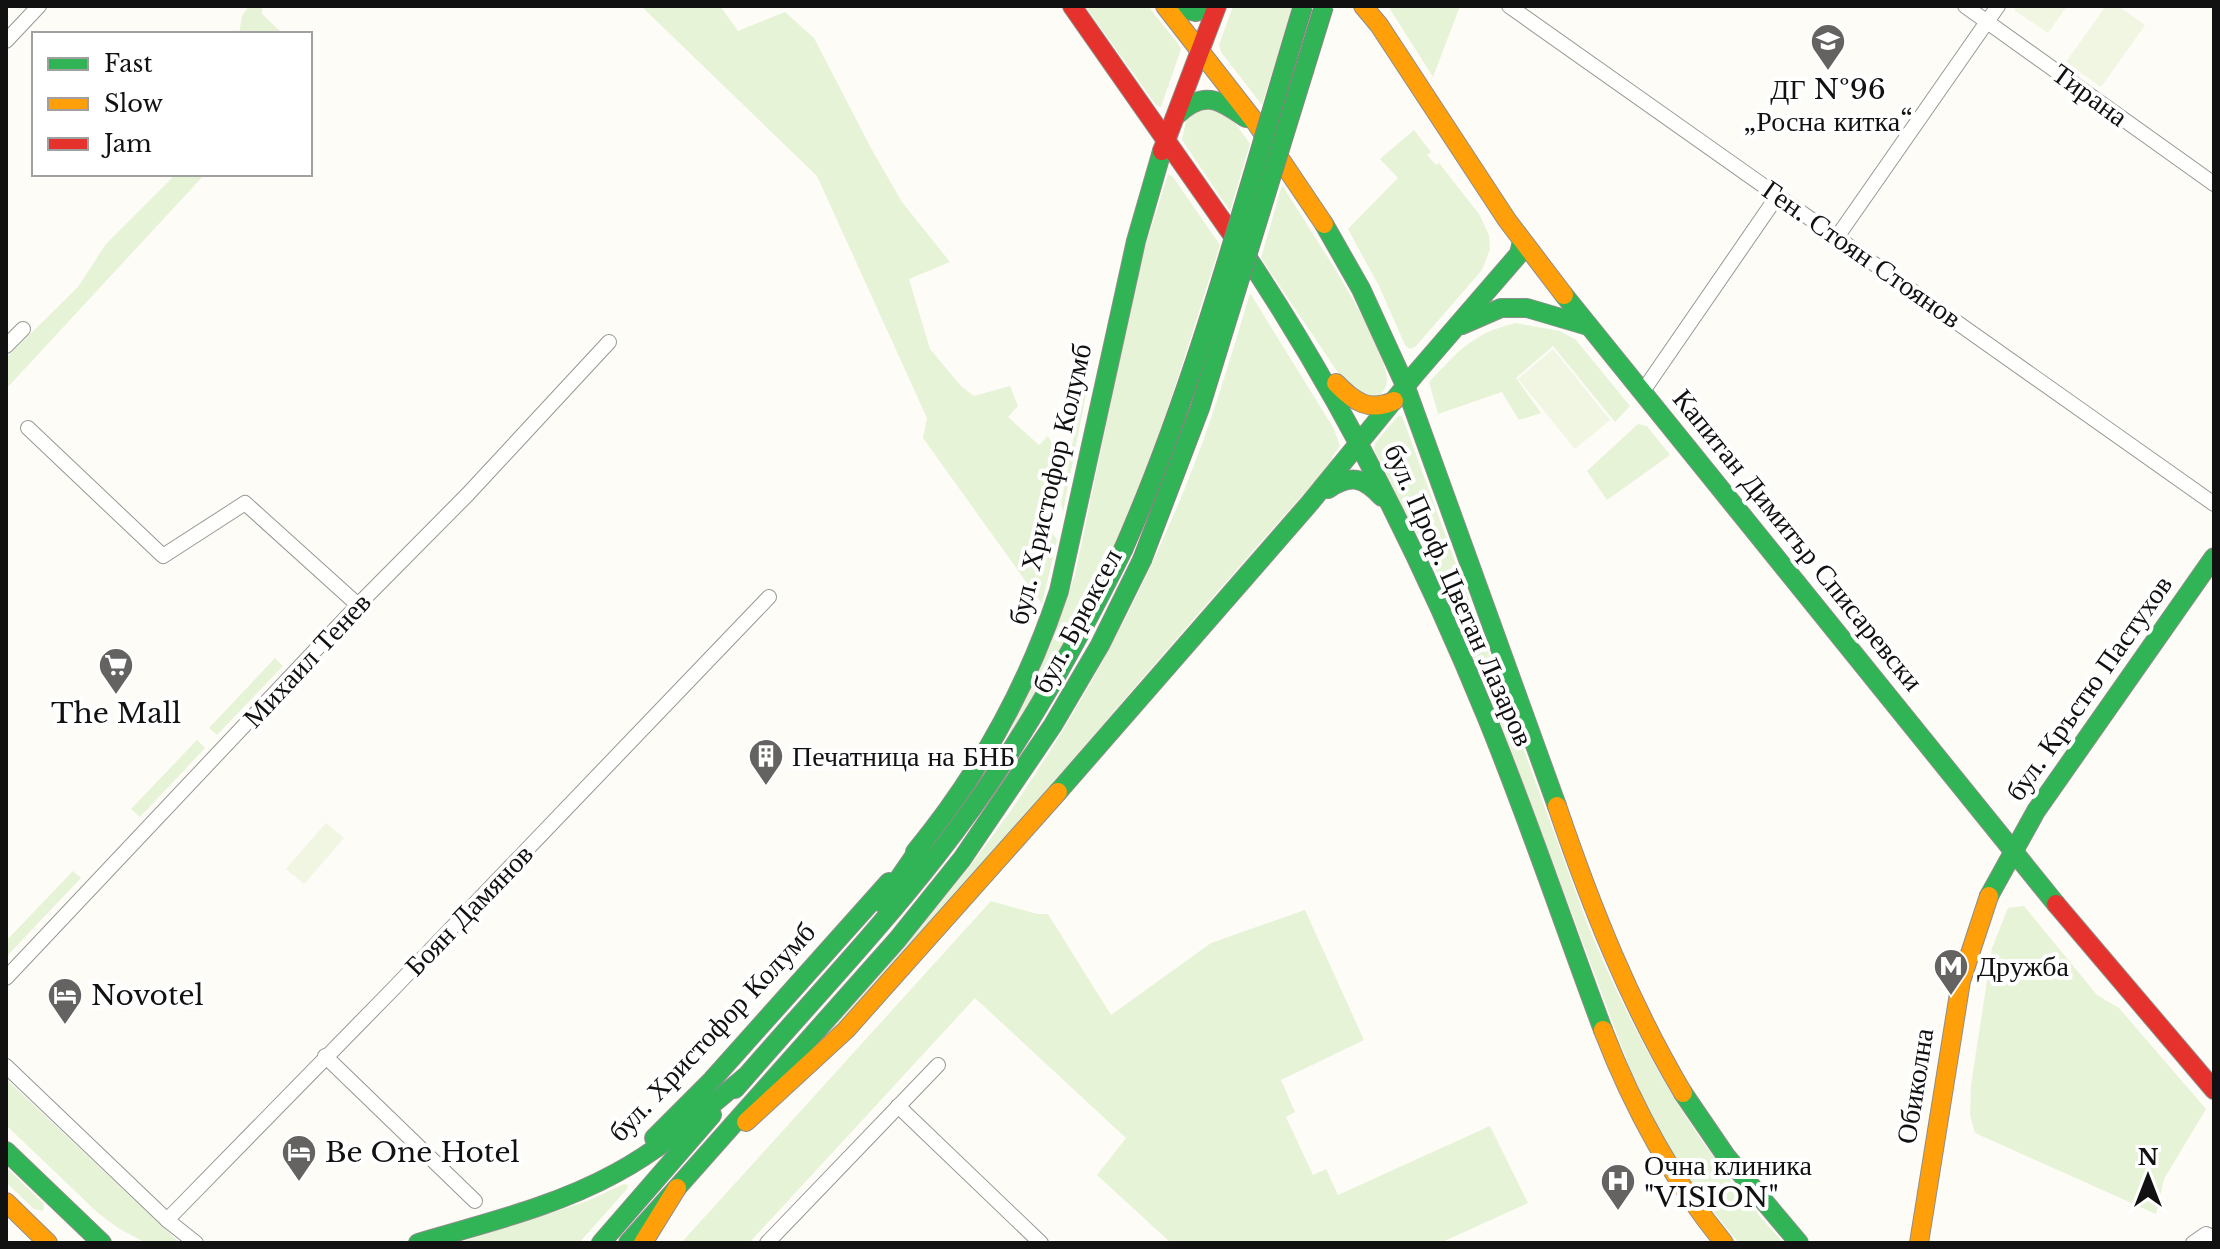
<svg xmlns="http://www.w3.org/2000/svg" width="2220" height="1249" viewBox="0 0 2220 1249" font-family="'Libre Baskerville',serif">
<rect width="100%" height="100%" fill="#fdfcf7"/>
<g fill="#e7f3d7">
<path d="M 249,6 L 262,6 L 262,14 L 283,34 L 239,34 L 242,16 Z"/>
<path d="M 641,6 L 720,6 L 738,31 L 785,12 L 814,38 L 872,150 L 902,202 L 950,262 L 909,279 L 930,349 L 961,386 L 974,396 L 1010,386 L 1018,406 L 1008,417 L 1039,445 L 1048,436 L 1055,448 C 1059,481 1034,507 1057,540 L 1042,604 L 923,438 L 927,418 L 817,176 Z"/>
<path d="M 1085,6 L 1148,6 L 1179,45 L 1181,49 L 1161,107 L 1156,105 Z"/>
<path d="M 1233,6 L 1293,6 L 1262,105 L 1221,52 L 1219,45 Z"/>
<path d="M 1388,6 L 1460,6 L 1433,77 Z"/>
<path d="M 1201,105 L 1229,114 L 1250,144 L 1230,211 L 1182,140 L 1187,117 Z"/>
<path d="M 1414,130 L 1431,152 L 1427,155 L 1436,165 L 1439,163 L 1479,214 L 1489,235 L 1490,249 L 1482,270 L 1416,346 L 1410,349 L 1405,345 L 1379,286 L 1348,229 L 1398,178 L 1380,159 Z"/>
<path d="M 176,174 L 205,174 L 6,389 L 6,358 L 78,287 L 106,244 Z"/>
<path d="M 1168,174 L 1173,177 L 1220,245 C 1184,358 1150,478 1097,584 C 1068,641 1035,695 1002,749 L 1055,631 L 1075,575 L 1139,266 Z"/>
<path d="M 1282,185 C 1304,221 1388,344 1387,381 C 1386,390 1381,395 1373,400 L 1347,386 L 1261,258 Z"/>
<path d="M 1250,293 L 1334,429 L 1340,446 L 1332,457 L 1333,461 C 1155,659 987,866 805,1060 C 880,971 962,885 1026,788 C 1090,692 1144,589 1187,483 C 1212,421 1231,357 1250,293 Z"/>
<path d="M 1516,323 L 1560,331 L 1576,340 L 1630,406 L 1615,422 L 1553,346 L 1516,378 L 1541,413 L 1519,420 L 1502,392 L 1438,414 L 1429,382 C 1459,351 1472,333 1516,323 Z"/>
<path d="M 1087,389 L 1063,512 L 1061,504 L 1081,397 Z"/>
<path d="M 1398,416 L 1402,416 L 1587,923 C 1635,1041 1697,1150 1784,1243 L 1739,1243 C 1699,1197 1667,1147 1639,1093 L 1495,708 L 1439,577 L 1374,450 L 1375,443 Z"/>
<path d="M 1638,424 L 1647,426 L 1670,455 L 1607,500 L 1587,471 Z"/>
<path d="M 275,658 L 283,666 L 217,735 L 209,728 Z"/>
<path d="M 197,740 L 205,748 L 140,817 L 131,809 Z"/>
<path d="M 73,871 L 81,878 L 6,957 L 6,941 Z"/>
<path d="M 991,901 L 1037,914 L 1048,914 L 1111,1015 L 1211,943 L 1305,910 L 1364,1040 L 1281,1080 L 1295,1112 L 1286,1117 L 1313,1175 L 1326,1169 L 1338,1195 L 1490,1126 L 1528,1203 L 1440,1243 L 1171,1243 L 1097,1175 L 1126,1138 L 975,998 L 749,1243 L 681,1243 Z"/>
<path d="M 2024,906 L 2097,995 L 2119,1008 L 2206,1109 L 2164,1179 L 2156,1214 L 1975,1133 L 1970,1115 L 1971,1085 L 1992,948 L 2008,908 Z"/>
<path d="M 6,1079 L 180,1243 L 146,1243 L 118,1228 L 98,1213 L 6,1125 Z"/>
<path d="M 6,1167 L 44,1204 L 43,1211 L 34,1209 L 6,1182 Z"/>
<path d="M 624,1184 L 628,1185 L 627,1189 L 579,1243 L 458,1243 L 587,1201 Z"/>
</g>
<g fill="#f0f6e1">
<path d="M 2017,6 L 2067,6 L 2048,33 L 2014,10 Z"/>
<path d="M 2106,6 L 2118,6 L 2145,25 L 2101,87 L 2066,62 Z"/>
<path d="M 1553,349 L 1610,420 L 1575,449 L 1518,379 Z"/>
<path d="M 326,823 L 344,838 L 304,884 L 286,869 Z"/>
</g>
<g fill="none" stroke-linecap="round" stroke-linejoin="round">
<g stroke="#979795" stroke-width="16">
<g id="street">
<path d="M 1509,6 L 2214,504"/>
<path d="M 1965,6 L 2214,184"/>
<path d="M 6,41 L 39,6"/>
<path d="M 1837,237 L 1998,6"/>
<path d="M 6,346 L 23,329"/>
<path d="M 1643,391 L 1778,195"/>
<path d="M 28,428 L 163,556 L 245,503 L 358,605"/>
<path d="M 6,978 L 358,605 L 468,494 L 609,342"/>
<path d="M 325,1056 L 475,1201"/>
<path d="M 6,1066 L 167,1220 L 196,1243"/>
<path d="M 898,1106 L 1041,1243"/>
<path d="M 167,1220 L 396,986 L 769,597"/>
<path d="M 767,1243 L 938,1065"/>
<path d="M 2193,1243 L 2206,1234 L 2214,1238"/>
</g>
</g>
<g stroke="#8e8d8b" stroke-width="20">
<g id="fast">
<path d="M 1173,6 L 1196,12 L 1211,6"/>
<path d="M 1177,115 C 1204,89 1219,100 1246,118"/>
<path d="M 1324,224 L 1361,289 L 1405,385 L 1557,806"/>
<path d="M 1233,236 C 1336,387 1418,549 1487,718 C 1529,821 1564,926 1603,1030"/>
<path d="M 1564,295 L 2056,904"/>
<path d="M 1462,325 L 1501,308 L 1527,308 L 1588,326"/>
<path d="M 1328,489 C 1351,474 1363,477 1382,497"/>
<path d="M 1058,792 L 1309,504 L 1417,372 L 1519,254 L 1522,241"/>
<path d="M 915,852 C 980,773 1027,688 1059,591 L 1136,241 L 1162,151"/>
<path d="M 1989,896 L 2036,811 L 2214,557"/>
<path d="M 882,903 L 924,842"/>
<path d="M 735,1089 C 802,1011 874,936 937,855 C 1011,761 1070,657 1123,550"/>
<path d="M 1683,1093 L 1726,1156 L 1799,1243"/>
<path d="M 654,1138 L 712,1080 L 889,882"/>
<path d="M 6,1151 L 102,1243"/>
<path d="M 418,1243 C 485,1223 554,1207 616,1173 C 663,1148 704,1111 745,1077"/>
<path d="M 601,1243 L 712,1115"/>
<path d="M 628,1243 L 897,940 L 962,859 L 1053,725 L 1100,645 L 1142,560"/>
</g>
</g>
<g stroke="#8e8d8b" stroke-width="20">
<g id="slow">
<path d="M 1165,6 L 1256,123 L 1324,224"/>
<path d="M 1363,6 L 1379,25 L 1507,220 L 1564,295"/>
<path d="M 1336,383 C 1354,402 1369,412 1394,401"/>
<path d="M 1557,806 C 1591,906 1629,1002 1683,1093"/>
<path d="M 1603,1030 C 1633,1108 1671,1178 1724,1243"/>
<path d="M 746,1122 L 846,1030 L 1058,792"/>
<path d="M 6,1202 L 48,1243"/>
<path d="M 643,1243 L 677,1188"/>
<path d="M 1919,1243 L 1961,981 L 1989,896"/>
</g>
</g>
<g stroke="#8e8d8b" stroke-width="20">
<g id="jam">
<path d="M 1072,6 L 1233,236"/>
<path d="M 1162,151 L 1217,6"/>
<path d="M 2056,904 L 2214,1090"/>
</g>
</g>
<use href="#street" stroke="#fffffe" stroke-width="14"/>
<use href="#fast" stroke="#30b455" stroke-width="18"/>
<use href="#slow" stroke="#ff9f0a" stroke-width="18"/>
<use href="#jam" stroke="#e5322d" stroke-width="18"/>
<g stroke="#858482" stroke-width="20" stroke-linecap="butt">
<g id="fast-bridge">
<path d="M 1123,550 C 1200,375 1247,189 1303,6"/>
<path d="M 1142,560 L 1200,408 L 1324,6"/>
</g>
</g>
<use href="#fast-bridge" stroke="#30b455" stroke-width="18"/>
</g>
<defs>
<g id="school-pin" transform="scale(1.8)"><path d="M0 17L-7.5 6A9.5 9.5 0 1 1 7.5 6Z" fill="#646362" stroke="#fff"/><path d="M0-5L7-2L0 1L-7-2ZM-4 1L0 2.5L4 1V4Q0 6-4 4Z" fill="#fff"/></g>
<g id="supermarket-pin" transform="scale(1.8)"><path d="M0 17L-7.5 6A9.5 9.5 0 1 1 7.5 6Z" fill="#646362" stroke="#fff"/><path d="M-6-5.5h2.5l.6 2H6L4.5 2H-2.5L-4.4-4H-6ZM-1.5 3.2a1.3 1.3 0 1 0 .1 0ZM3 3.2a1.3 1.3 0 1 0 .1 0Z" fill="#fff"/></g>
<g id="building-pin" transform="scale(1.8)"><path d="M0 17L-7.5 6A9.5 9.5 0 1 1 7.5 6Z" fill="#646362" stroke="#fff"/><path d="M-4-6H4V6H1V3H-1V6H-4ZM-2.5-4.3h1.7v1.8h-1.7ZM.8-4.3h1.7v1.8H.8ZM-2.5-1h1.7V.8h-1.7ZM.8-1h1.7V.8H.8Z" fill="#fff"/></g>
<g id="metro-pin" transform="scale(1.8)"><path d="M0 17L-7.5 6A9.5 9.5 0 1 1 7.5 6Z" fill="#646362" stroke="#fff"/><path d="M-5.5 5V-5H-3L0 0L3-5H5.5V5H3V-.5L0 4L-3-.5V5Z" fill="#fff"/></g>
<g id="hotel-pin" transform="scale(1.8)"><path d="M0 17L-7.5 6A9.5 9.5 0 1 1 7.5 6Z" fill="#646362" stroke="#fff"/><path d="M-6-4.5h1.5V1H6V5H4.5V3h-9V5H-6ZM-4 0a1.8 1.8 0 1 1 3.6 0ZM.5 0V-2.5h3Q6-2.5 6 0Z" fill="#fff"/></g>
<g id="hospital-pin" transform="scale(1.8)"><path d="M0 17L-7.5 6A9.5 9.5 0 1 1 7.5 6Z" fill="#646362" stroke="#fff"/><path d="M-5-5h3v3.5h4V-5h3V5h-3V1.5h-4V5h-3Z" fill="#fff"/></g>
</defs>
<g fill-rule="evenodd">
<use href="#school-pin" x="1828" y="41"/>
<use href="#supermarket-pin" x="116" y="665"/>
<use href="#building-pin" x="766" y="756"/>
<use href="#metro-pin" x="1951" y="966"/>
<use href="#hotel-pin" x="65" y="995"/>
<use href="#hotel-pin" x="299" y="1152"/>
<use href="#hospital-pin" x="1618" y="1181"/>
</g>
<g text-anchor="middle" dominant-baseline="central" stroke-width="8" stroke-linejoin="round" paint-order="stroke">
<g font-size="28" fill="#111" stroke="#fff" text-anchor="start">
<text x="1828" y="89" text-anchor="middle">ДГ №96<tspan x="1828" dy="32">„Росна китка“</tspan></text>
<text x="116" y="713" text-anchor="middle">The Mall</text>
<text x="792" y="756">Печатница на БНБ</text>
<text x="1977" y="966">Дружба</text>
<text x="91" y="995">Novotel</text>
<text x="325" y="1152">Be One Hotel</text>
<text x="1644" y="1165">Очна клиника<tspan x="1644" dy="32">"VISION"</tspan></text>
</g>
<g font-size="28" fill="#111" stroke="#fff">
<text transform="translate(2090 95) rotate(36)">Тирана</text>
<text transform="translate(1862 254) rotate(35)">Ген. Стоян Стоянов</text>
<text transform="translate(1050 484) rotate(-77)">бул. Христофор Колумб</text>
<text transform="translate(1798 540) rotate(51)">Капитан Димитър Списаревски</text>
<text transform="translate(1459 595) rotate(66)">бул. Проф. Цветан Лазаров</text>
<text transform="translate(1077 621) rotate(-62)">бул. Брюксел</text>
<text transform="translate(307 660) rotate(-47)">Михаил Тенев</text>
<text transform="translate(2089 688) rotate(-55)">бул. Кръстю Пастухов</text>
<text transform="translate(469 910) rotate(-46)">Боян Дамянов</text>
<text transform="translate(712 1032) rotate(-47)">бул. Христофор Колумб</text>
<text transform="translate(1915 1086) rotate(-81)">Обиколна</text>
</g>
</g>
<rect width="2220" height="1249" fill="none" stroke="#111111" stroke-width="16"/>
<rect x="32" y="32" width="280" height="144" fill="#ffffff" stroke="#a0a0a0" stroke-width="2"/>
<rect x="48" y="58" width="40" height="12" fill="#30b455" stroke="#a0a0a0" stroke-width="2"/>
<text x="104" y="72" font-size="24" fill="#111111">Fast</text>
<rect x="48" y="98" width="40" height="12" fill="#ff9f0a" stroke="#a0a0a0" stroke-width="2"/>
<text x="104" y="112" font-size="24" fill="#111111">Slow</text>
<rect x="48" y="138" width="40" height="12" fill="#e5322d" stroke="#a0a0a0" stroke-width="2"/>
<text x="104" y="152" font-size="24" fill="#111111">Jam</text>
<g transform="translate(2148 1177)" stroke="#ffffff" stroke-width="6" paint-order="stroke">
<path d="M0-6L14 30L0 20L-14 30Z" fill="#111111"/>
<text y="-12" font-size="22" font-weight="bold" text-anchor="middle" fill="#111111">N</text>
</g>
</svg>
